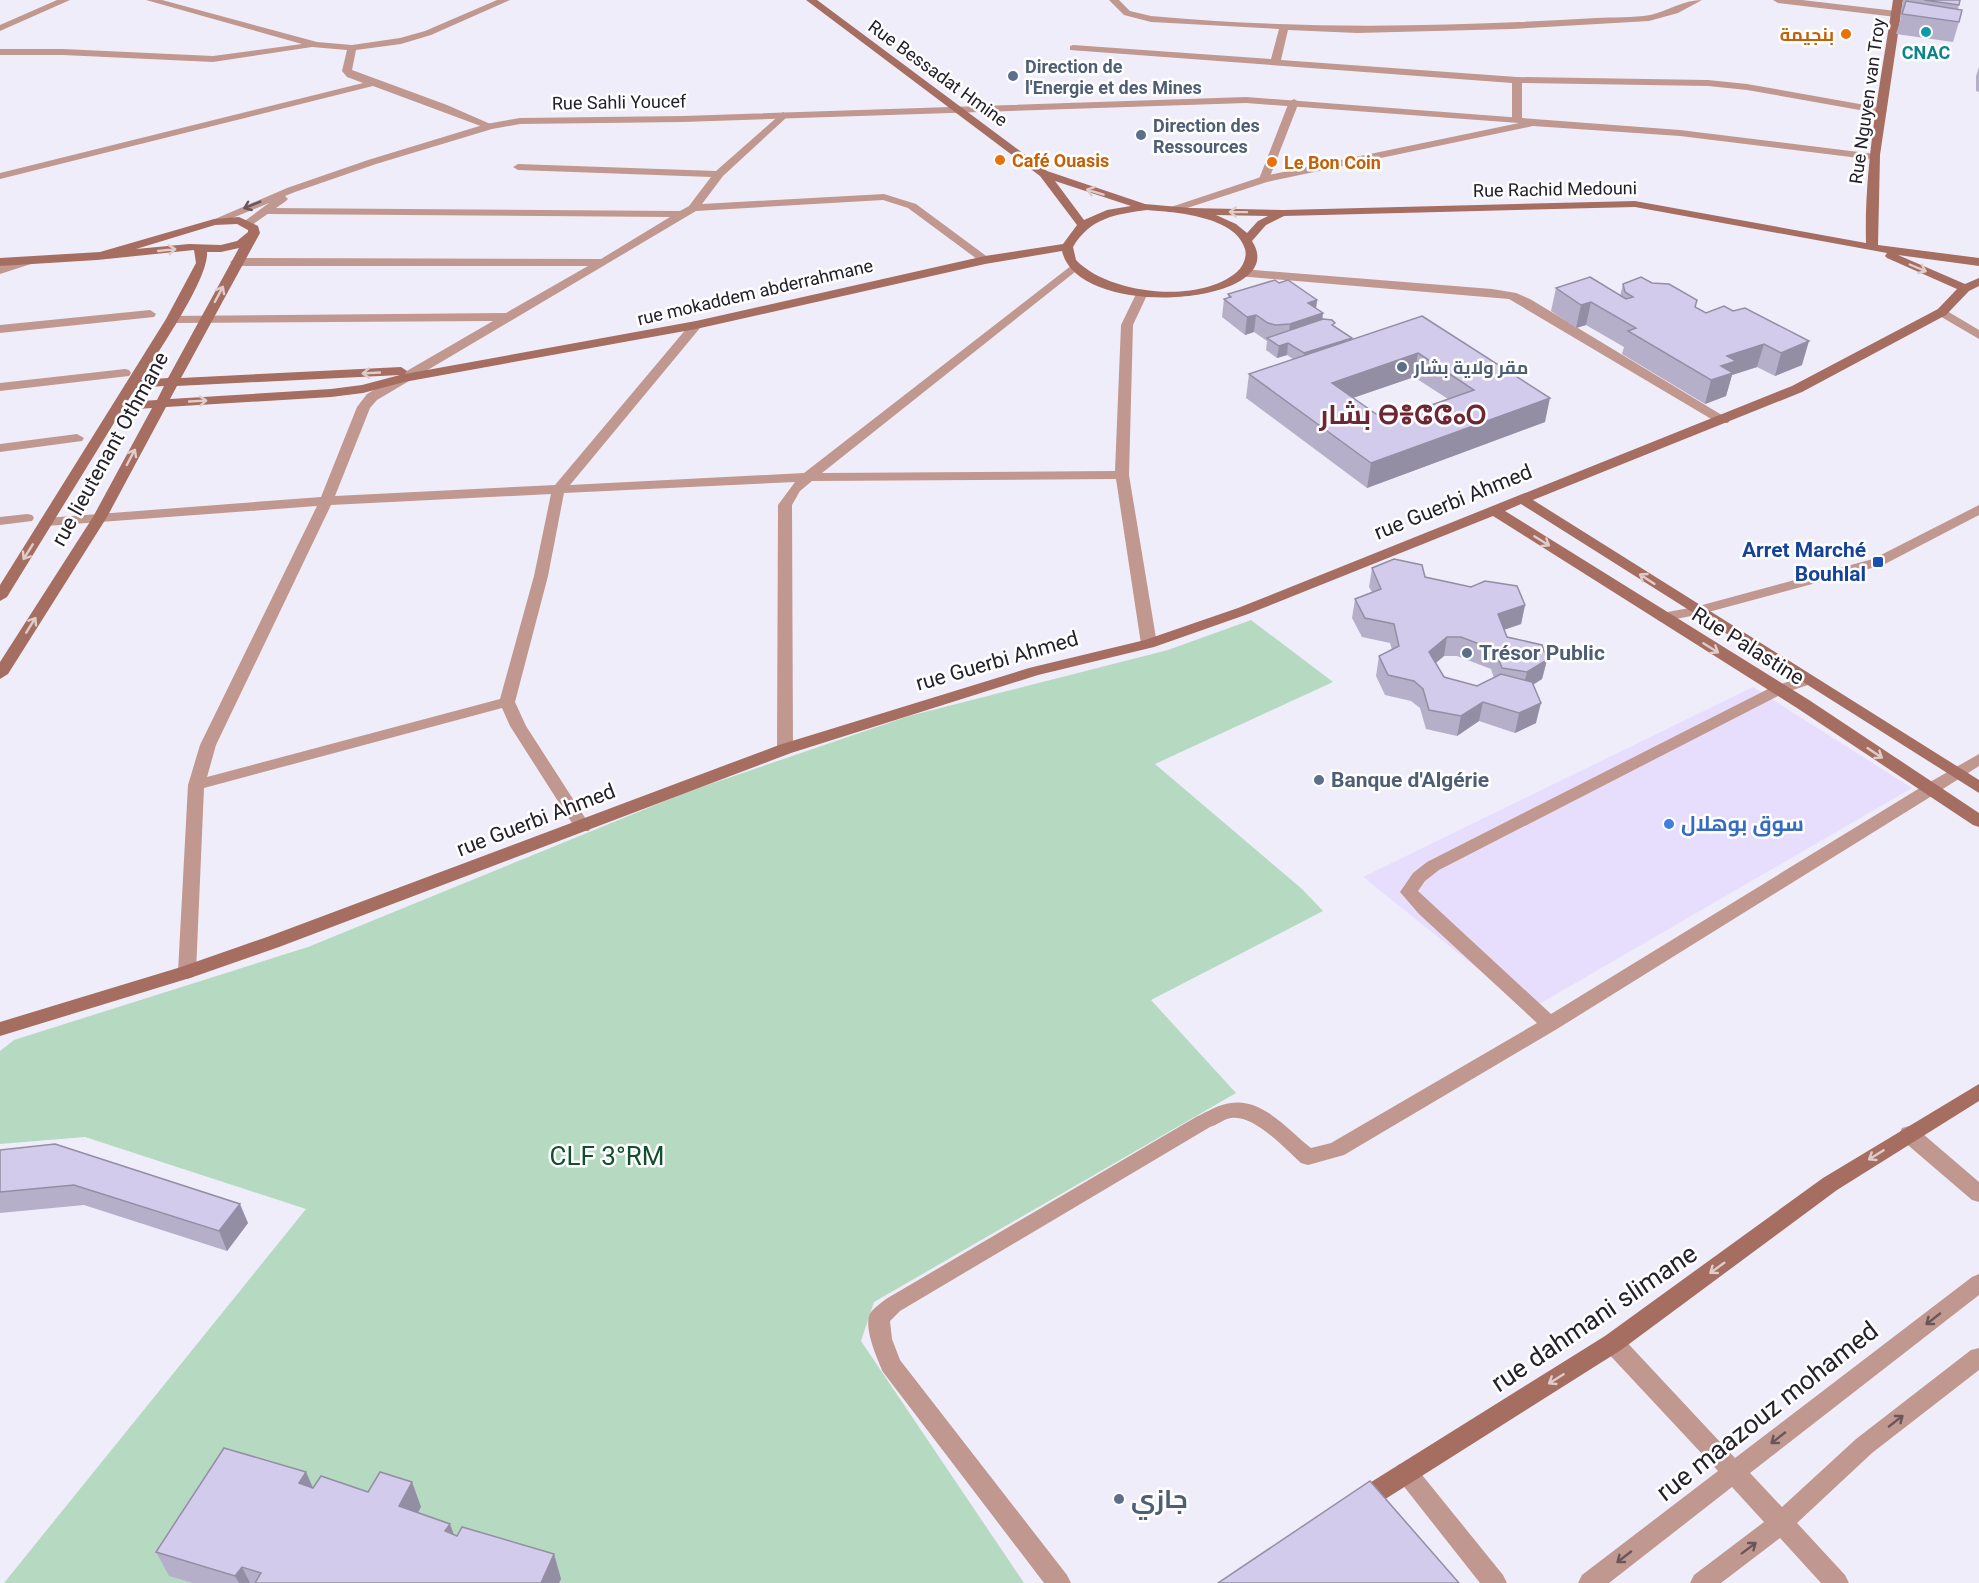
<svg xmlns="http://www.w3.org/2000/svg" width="1979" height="1583" viewBox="0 0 1979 1583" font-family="Roboto,Cairo,'Noto Sans Tifinagh',sans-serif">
<rect width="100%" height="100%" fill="#f0edfa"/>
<path fill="#e7defe" d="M 1753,687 L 1912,788 L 1529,1010 L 1363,877 Z"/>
<path fill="#b5dac1" d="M 1251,620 L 1333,682 L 1155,764 L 1302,889 L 1323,911 L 1151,1000 L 1236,1093 L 874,1302 L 861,1341 L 1024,1583 L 4,1583 L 306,1209 L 85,1137 L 0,1144 L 0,1051 L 14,1040 L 308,947 L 687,792 L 909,716 L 1168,650 Z"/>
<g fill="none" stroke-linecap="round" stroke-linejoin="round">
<path fill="#c0988f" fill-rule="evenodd" d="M 1979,505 L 1979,515 L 1883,565 L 1701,614 L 1661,622 L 1654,617 L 1656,614 L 1695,607 L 1873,559 Z"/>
<g fill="#c0988f" fill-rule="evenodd">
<path d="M 57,0 L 70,0 L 0,31 L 0,25 Z"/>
<path d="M 146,0 L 162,0 L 317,42 L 352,45 L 400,38 L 425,31 L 497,0 L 510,0 L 431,35 L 401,44 L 356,50 L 352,70 L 447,105 L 495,126 L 486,128 L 373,86 L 0,179 L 0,173 L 363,83 L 347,77 L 342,71 L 347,50 L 312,47 L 213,62 L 63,55 L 0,55 L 0,49 L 63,49 L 213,56 L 302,44 Z"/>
<path d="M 1109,0 L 1119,0 L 1130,11 L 1151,16 C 1299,30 1448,27 1596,18 C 1613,17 1633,18 1650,15 C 1668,11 1683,0 1702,0 L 1678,13 L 1649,21 L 1512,29 L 1357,33 L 1288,30 L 1281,60 L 1517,77 L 1708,80 L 1747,84 L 1882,108 L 1887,111 L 1882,114 L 1747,90 L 1708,86 L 1522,83 L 1522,119 L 1517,122 L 1512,119 L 1512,83 L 1070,50 L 1070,46 L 1073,45 L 1271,59 L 1279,29 L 1151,22 L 1124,15 Z"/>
<path d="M 1773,0 L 1802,0 L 1896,11 L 1901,14 L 1896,17 L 1778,3 Z"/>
<path d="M 1294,99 L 1299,102 L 1269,179 L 1264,182 L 1260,181 L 1259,179 L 1289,102 Z"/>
<path d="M 783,112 L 788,115 L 787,117 L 723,176 L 702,204 L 884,194 L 916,204 L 989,258 L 989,262 L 981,262 L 908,208 L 883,200 L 696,211 L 377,400 L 370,408 L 335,496 L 555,485 L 692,322 L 696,321 L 702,325 L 700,328 L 570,485 L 804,473 L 1076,262 L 1082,266 L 1080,268 L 822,473 L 1115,471 L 1121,325 L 1138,290 L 1146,290 L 1148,293 L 1133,325 L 1129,475 L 1157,644 L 1154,647 L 1144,647 L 1141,644 L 1116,479 L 812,481 L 800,491 L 792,505 L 793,749 L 791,753 L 779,753 L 777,749 L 778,505 L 795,482 L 564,493 L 548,576 L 515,702 L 526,726 L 591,827 L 589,831 L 577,831 L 510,726 L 502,708 L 204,788 L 196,972 L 193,977 L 187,979 L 181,977 L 178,972 L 188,785 L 200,745 L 317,506 L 46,526 L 39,522 L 46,518 L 321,497 L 357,407 L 367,394 L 493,321 L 172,323 L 168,322 L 168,316 L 506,313 L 588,266 L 236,266 L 230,262 L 236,258 L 601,259 L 670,217 L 267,214 L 261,211 L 267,208 L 680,211 L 689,206 L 711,177 L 518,170 L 513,167 L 518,164 L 716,171 ZM 551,494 L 534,576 L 500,699 L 207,777 L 216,745 L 331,505 Z"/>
<path d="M 1242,269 L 1492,289 L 1516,293 L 1530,299 L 1730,420 L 1728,423 L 1718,423 L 1509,299 L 1238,276 L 1238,270 Z"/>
<path d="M 150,310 L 156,314 L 154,317 L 0,333 L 0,325 Z"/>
<path d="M 125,369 L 129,370 L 131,373 L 129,376 L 0,391 L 0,383 Z"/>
<path d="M 77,434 L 84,438 L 82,441 L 0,452 L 0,444 Z"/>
<path d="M 27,514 L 32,515 L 34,518 L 32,521 L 0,525 L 0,517 Z"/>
<path d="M 1809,675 L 1814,677 L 1817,680 L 1814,683 L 1784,693 L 1439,870 L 1425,881 L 1418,891 L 1551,1014 L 1923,786 L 1935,786 L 1937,790 L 1935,794 L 1557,1029 L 1344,1155 L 1308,1165 L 1301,1163 C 1285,1149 1254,1114 1231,1118 C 1224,1119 1217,1125 1210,1127 L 900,1311 L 890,1321 L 892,1339 L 900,1360 L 1067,1575 L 1071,1583 L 1044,1583 L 883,1372 C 877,1358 862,1325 871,1312 C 875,1307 881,1303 886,1299 L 1196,1117 C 1207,1112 1219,1104 1231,1103 C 1263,1098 1289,1131 1311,1148 L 1331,1143 L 1537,1023 L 1419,914 L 1400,892 L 1413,873 L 1427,862 L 1772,687 Z"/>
<path d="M 1909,1126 L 1916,1128 L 1979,1182 L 1979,1202 L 1972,1200 L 1902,1140 L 1899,1134 L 1902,1128 Z"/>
<path d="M 1979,1274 L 1979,1295 L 1750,1473 L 1782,1507 L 1856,1439 L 1971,1350 L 1979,1348 L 1979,1370 L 1872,1453 L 1797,1523 L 1845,1575 L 1849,1583 L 1821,1583 L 1780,1538 L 1721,1583 L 1690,1583 L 1694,1575 L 1764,1522 L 1732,1487 L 1609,1583 L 1578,1583 L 1582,1575 L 1718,1471 L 1605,1350 L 1602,1343 L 1605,1336 L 1613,1334 L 1621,1336 L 1735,1458 L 1972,1277 Z"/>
</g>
<g fill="#c0988f" fill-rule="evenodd">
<path d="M 1246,97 L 1680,130 L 1875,154 L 1880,157 L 1875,160 L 1680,136 L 1533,126 L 1267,182 L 1175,212 L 1169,209 L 1171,207 L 1264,176 L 1519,123 L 1246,103 L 683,122 L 520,124 L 492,129 L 376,164 L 295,192 L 285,196 L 288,199 L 286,201 L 252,225 L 248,226 L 242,223 L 269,203 L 218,224 L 214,225 L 208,222 L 287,188 L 368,160 L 486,124 L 520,118 L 683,116 Z"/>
<path d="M 30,257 L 36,261 L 34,263 L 0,274 L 0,266 Z"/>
<path d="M 1942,308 L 1979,330 L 1979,339 L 1938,315 L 1938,309 Z"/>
<path d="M 1979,754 L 1979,766 L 1935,794 L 1923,794 L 1921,790 L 1923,786 Z"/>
<path d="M 1406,1462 L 1414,1465 L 1503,1575 L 1507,1583 L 1480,1583 L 1398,1479 L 1395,1472 L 1398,1465 Z"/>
</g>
<g fill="#a66d61" fill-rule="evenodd">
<path d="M 806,0 L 817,0 L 1047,171 L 1145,204 L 1190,208 L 1284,210 L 1635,201 L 1866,243 C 1864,161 1881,81 1893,0 L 1903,0 L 1880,155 L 1878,245 L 1979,258 L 1979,266 L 1898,255 L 1965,284 L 1979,278 L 1979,286 L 1969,291 L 1946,315 L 1802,392 L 1533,500 L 1979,780 L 1979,793 L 1521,504 L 1505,511 L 1809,700 L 1979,813 L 1979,827 L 1973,825 L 1797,708 L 1493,516 L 1248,614 L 1154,647 L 1038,675 L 791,753 L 279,947 L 193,977 L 0,1036 L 0,1022 L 181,967 L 267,937 L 779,745 L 1029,668 L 1145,640 L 1238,608 L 1792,386 L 1938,309 L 1957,289 L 1887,258 L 1885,256 L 1887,253 L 1635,207 L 1284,216 L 1266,225 L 1252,241 C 1294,305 1078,323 1062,251 L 985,264 L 696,329 L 404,382 L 363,393 L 331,397 L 166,407 L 107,517 L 8,674 L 0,679 L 0,662 L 93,517 L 152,408 L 122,410 L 7,597 L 0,601 L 0,585 L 166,319 L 196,263 L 194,250 L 97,260 L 0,266 L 0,258 L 100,252 L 214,219 L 239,217 L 258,226 L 260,233 L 181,378 L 401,367 L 407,371 L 405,374 L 696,321 L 985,256 L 1063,244 L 1077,225 L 1040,176 ZM 1055,181 L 1131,206 L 1107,210 L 1084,220 ZM 1147,210 C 1174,212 1236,216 1245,249 C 1247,256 1244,264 1239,270 C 1203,305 1109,295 1076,260 L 1073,247 C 1090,218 1116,214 1147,210 ZM 1216,215 L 1268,216 L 1258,221 L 1247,233 L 1236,224 ZM 237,224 L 248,230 L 248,232 L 237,241 L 221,245 L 189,244 L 136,249 L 215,225 ZM 239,248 L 168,378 L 141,380 C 157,353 209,279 207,252 L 221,252 ZM 400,375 L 362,385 L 331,389 L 170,399 L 177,386 ZM 164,386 L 157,400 L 127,402 L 136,388 Z"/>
<path d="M 1979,1084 L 1979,1101 L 1837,1190 L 1621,1350 L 1368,1510 L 1360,1513 L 1352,1510 L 1349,1502 L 1352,1494 L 1605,1336 L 1823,1178 Z"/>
</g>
</g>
<g fill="#b5afca" fill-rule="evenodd">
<path d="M 1903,0 L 1960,0 L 1958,9 L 1959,22 L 1953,42 L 1896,34 L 1901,18 L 1900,17 Z"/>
<path d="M 1979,67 L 1979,92 L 1976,91 L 1976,76 Z"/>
<path d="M 1623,284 L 1695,307 L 1706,313 L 1724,306 L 1802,365 L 1775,376 L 1757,367 L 1732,375 L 1726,396 L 1705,404 L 1622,354 L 1624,347 L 1586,325 L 1576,328 L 1551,311 L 1556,288 L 1620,296 Z"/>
<path d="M 1228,294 L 1317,300 L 1316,308 L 1323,319 L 1352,338 L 1351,340 L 1422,316 L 1545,422 L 1367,488 L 1246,398 L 1249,374 L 1293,359 L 1287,355 L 1277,358 L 1266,350 L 1267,341 L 1254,332 L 1245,335 L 1222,317 L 1224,299 L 1228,298 ZM 1414,377 L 1448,399 L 1386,421 L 1353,398 Z"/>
<path d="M 1372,568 L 1425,577 L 1525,605 L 1521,624 L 1504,630 L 1507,637 L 1547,660 L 1542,679 L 1533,685 L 1536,723 L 1515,733 L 1479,721 L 1457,736 L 1426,729 L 1420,708 L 1411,701 L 1385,695 L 1376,676 L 1379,656 L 1392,650 L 1390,643 L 1362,637 L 1352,618 L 1355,599 L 1372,592 L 1369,587 ZM 1444,656 L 1457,656 L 1491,669 L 1494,678 L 1477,686 L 1444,677 L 1436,663 Z"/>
<path d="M 0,1150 L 248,1223 L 227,1251 L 84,1205 L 0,1213 Z"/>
<path d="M 306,1472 L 313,1488 L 368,1492 L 412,1482 L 421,1507 L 418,1512 L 457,1536 L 554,1554 L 561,1579 L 559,1583 L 193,1583 L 169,1576 L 156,1552 Z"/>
</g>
<g fill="#948ea4">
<path d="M 1317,300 L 1315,316 L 1323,313 L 1321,331 L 1288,342 L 1290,324 L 1308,303 Z"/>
<path d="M 1591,302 L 1586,325 L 1576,328 L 1581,305 Z"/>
<path d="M 1256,315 L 1254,332 L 1245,335 L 1247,317 Z"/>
<path d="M 1352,338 L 1350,350 L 1303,365 L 1304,353 Z"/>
<path d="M 1809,341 L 1802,365 L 1775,376 L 1781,353 Z"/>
<path d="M 1288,343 L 1287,355 L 1277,358 L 1279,346 Z"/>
<path d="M 1764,344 L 1757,367 L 1732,375 L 1726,396 L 1705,404 L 1711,380 L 1721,366 L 1727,356 Z"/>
<path d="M 1418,353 L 1414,377 L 1329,406 L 1332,383 Z"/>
<path d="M 1550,398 L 1545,422 L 1367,488 L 1371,463 Z"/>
<path d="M 1525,605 L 1521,624 L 1494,633 L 1498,614 Z"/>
<path d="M 1447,637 L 1444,656 L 1426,671 L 1429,652 Z"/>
<path d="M 1547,660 L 1542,679 L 1522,691 L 1527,672 Z"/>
<path d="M 1483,702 L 1479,721 L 1457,736 L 1461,716 Z"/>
<path d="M 1541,703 L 1536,723 L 1515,733 L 1519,713 Z"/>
<path d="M 240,1204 L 248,1223 L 227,1251 L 219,1231 Z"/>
<path d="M 306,1472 L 317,1497 L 299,1483 Z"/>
<path d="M 412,1482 L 421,1507 L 408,1530 L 399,1506 Z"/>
<path d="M 450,1524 L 459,1548 L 445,1531 Z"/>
<path d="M 554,1554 L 561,1579 L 559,1583 L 541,1583 Z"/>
<path d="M 242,1567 L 250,1583 L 239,1583 L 235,1576 Z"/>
</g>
<g fill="#d3cbeb" stroke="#948ea4" stroke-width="1.5" fill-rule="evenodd">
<path d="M 1924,0 L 1960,0 L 1959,5 Z"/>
<path d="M 1906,1 L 1962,10 L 1959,22 L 1902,14 Z"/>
<path d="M 1590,277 L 1626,299 L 1633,297 L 1625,292 L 1623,284 L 1641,277 L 1652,283 L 1669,284 L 1697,300 L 1695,307 L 1706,313 L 1724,306 L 1733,311 L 1745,308 L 1809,341 L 1781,353 L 1764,344 L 1727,356 L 1736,361 L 1721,366 L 1733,373 L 1711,380 L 1628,331 L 1636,328 L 1591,302 L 1581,305 L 1556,288 Z"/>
<path d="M 1275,280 L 1279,283 L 1288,280 L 1317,300 L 1308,303 L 1323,313 L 1290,324 L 1275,325 L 1268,323 L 1256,315 L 1247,317 L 1224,299 L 1231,297 L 1228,294 Z"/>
<path d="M 1422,316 L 1550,398 L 1371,463 L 1249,374 ZM 1418,353 L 1474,390 L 1386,421 L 1332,383 Z"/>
<path d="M 1323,319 L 1332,320 L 1335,323 L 1332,325 L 1352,338 L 1304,353 L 1288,343 L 1279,346 L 1267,338 Z"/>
<path d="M 1394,559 L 1422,565 L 1425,577 L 1471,587 L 1485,581 L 1517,586 L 1525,605 L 1498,614 L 1507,637 L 1542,645 L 1547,660 L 1527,672 L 1502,668 L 1495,650 L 1461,637 L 1447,637 L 1429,652 L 1444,677 L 1477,686 L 1501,674 L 1532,682 L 1541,703 L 1519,713 L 1483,702 L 1461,716 L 1429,710 L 1423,689 L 1414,681 L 1388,675 L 1379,656 L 1399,646 L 1394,624 L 1365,618 L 1355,599 L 1381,589 L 1372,568 Z"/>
<path d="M 55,1144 L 240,1204 L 219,1231 L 74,1185 L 0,1192 L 0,1150 Z"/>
<path d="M 224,1448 L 306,1472 L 299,1483 L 313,1488 L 321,1476 L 368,1492 L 380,1472 L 412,1482 L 399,1506 L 450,1524 L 445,1531 L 457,1536 L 462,1527 L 554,1554 L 541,1583 L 255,1583 L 261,1573 L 242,1567 L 235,1576 L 156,1552 Z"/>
<path d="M 1370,1481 L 1459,1583 L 1218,1583 Z"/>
</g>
<defs><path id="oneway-shaft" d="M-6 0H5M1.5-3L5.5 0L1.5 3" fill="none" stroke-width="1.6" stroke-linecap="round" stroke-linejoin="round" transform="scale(1.5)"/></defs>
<g stroke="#e0ccc8">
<use href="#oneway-shaft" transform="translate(1095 192) rotate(-163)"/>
<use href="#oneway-shaft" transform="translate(1238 212) rotate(-179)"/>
<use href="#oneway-shaft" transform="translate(167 250) rotate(-6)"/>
<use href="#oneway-shaft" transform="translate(1918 268) rotate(23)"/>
<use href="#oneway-shaft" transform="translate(219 294) rotate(-62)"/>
<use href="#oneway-shaft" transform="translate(371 373) rotate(177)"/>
<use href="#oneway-shaft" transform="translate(198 401) rotate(-3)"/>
<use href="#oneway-shaft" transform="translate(131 457) rotate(-62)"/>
<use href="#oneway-shaft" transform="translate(1542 541) rotate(32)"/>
<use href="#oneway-shaft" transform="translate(28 552) rotate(122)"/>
<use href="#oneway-shaft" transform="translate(1647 579) rotate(-147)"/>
<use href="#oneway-shaft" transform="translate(31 625) rotate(-58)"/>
<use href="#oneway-shaft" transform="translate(1711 648) rotate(32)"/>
<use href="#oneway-shaft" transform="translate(1875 753) rotate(34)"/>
<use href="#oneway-shaft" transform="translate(1876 1155) rotate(148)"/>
<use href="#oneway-shaft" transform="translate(1717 1268) rotate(144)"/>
<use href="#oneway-shaft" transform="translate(1556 1379) rotate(148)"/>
</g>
<g stroke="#6a5659">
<use href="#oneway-shaft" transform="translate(252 205) rotate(158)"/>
<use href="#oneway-shaft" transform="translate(1933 1319) rotate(142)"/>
<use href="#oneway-shaft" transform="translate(1896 1421) rotate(-38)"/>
<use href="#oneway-shaft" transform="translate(1778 1438) rotate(142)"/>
<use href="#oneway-shaft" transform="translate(1749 1548) rotate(-37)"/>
<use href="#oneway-shaft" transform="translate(1624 1557) rotate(142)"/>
</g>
<circle fill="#0f9aa8" stroke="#fff" stroke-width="2" cx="1926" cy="32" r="6"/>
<g fill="#e8710a" stroke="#fff" stroke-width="2">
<circle cx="1846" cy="34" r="6"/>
<circle cx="1000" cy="160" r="6"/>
<circle cx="1272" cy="162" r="6"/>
</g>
<g fill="#5c6f8a" stroke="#fff" stroke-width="2">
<circle cx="1013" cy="76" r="6"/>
<circle cx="1141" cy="135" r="6"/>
<circle cx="1402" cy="367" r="6"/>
<circle cx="1467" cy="653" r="6"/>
<circle cx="1319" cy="780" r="6"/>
<circle cx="1119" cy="1499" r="6"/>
</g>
<rect fill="#1a4fb4" stroke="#fff" stroke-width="2" x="1872" y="556" width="12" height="12" rx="3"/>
<circle fill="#3f7fe0" stroke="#fff" stroke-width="2" cx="1669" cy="824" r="6"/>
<g text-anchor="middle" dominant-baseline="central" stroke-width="5" stroke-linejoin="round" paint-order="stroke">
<g font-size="18" font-weight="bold" fill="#c56008" stroke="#fff" text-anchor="start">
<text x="1834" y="34" text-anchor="end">بنجيمة</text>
<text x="1012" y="160">Café Ouasis</text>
<text x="1284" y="162">Le Bon Coin</text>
</g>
<g font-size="18" font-weight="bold" fill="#0d838f" stroke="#fff">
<text x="1926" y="52">CNAC</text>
</g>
<g font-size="18" font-weight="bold" fill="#4e5e75" stroke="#fff" text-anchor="start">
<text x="1025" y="66">Direction de<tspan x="1025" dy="21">l'Energie et des Mines</tspan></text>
<text x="1153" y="125">Direction des<tspan x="1153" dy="21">Ressources</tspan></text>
<text x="1414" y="367">مقر ولاية بشار</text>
</g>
<g font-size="18" fill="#24202c" stroke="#fff">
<text transform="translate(938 73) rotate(36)">Rue Bessadat Hmine</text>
<text transform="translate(1867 101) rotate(-82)">Rue Nguyen van Troy</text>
<text transform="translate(619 102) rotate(-1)">Rue Sahli Youcef</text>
<text transform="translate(1555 189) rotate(-1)">Rue Rachid Medouni</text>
<text transform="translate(755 292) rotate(-13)">rue mokaddem abderrahmane</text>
</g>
<g font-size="21" fill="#24202c" stroke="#fff">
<text transform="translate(110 449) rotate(-61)">rue lieutenant Othmane</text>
<text transform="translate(1453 502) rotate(-22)">rue Guerbi Ahmed</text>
<text transform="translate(1748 646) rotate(32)">Rue Palastine</text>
<text transform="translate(997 661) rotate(-16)">rue Guerbi Ahmed</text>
<text transform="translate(536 820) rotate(-21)">rue Guerbi Ahmed</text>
</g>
<g font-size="21" font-weight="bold" fill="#164399" stroke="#fff" text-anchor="end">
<text x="1866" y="550">Arret Marché<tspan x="1866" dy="24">Bouhlal</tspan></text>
</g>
<g font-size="21" font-weight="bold" fill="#4e5e75" stroke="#fff" text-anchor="start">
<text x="1479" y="653">Trésor Public</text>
<text x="1331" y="780">Banque d'Algérie</text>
</g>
<g font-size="21" font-weight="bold" fill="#366cbe" stroke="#fff" text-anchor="start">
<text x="1681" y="824">سوق بوهلال</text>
</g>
<g font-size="26" fill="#124f2f" stroke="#fff">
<text x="607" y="1156">CLF 3°RM</text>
</g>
<g font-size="26" fill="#24202c" stroke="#fff">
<text transform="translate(1594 1318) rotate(-34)">rue dahmani slimane</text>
<text transform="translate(1767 1411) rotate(-38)">rue maazouz mohamed</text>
</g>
<g font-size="26" font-weight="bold" fill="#4e5e75" stroke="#fff" text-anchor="start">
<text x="1131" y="1499">جازي</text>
</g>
<g font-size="27" font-weight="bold" fill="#6d2734" stroke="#fff">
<text x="1403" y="415">بشار ⴱⴻⵛⵛⴰⵔ</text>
</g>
</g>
</svg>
